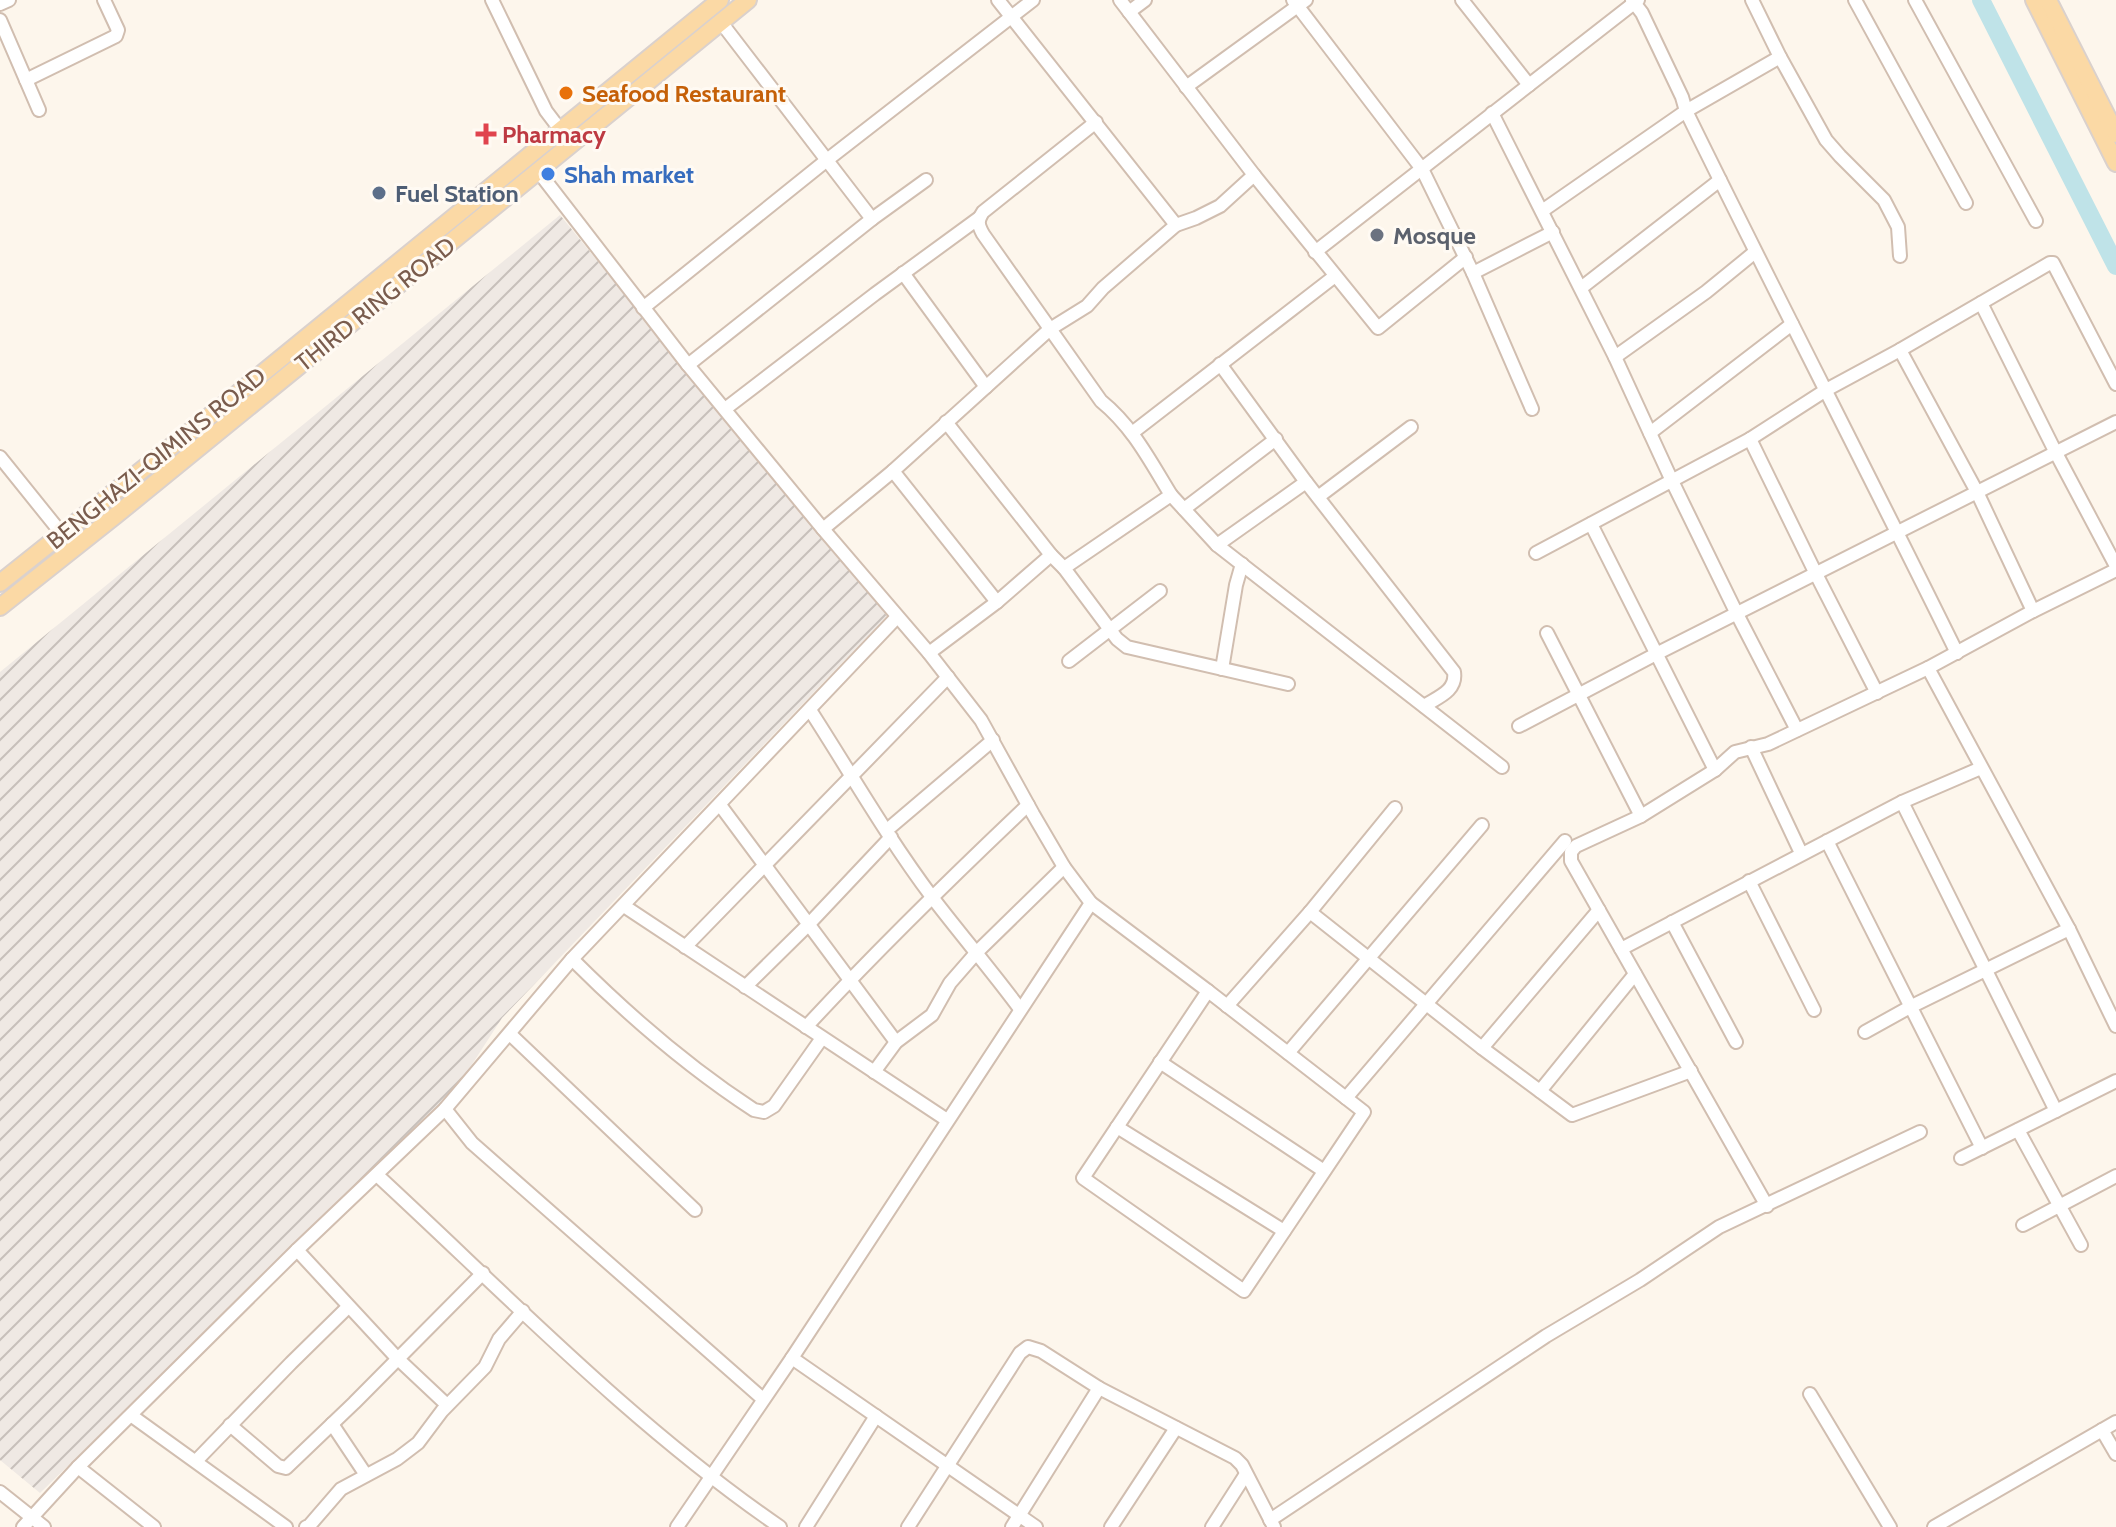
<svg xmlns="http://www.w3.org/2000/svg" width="2116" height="1527" viewBox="0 0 2116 1527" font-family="Cabin,sans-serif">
<defs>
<pattern id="industrial-furrows" width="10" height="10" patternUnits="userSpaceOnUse" patternTransform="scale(2)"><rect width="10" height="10" fill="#efe9e4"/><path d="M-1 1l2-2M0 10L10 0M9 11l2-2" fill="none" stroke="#c7c0bb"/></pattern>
</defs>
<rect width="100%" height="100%" fill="#fdf6ec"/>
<path fill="url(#industrial-furrows)" d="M 560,215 L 887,616 L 502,1018 L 458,1086 L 40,1493 L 0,1460 L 0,672 Z"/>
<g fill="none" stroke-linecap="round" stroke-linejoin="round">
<path stroke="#bfe3e8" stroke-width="18" d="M 1981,0 L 2116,266"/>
<g stroke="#d1beb0" stroke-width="16">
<g id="minor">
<path d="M 492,0 L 546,111 L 571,144"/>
<path d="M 998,0 L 1176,225"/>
<path d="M 1120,0 L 1254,175 L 1378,328 L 1466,257"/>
<path d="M 1293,0 L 1422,169 L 1473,273 L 1532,409"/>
<path d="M 1462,0 L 1529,85"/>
<path d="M 1632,0 L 1642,13 L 1682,97 L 1686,111 C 1775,293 1868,472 1957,653"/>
<path d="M 1752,0 L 1780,57 L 1826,140 L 1840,156 L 1884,200 L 1898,227 L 1900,256"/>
<path d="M 1855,0 L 1966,203"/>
<path d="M 1915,0 L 2036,221"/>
<path d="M 0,4 L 9,0"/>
<path d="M 1129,12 L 1145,0"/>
<path d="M 0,20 L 39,110"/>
<path d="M 26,80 L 116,36 L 118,30 L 104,0"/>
<path d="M 1186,87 L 1306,0"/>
<path d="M 1492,113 L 1615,357 L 1672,481 L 1737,614 L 1797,730"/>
<path d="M 1096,122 L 983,212 C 977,221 978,225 983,234 L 1101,401 C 1133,427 1150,461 1171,495"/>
<path d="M 538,171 L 688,365 L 823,529 L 929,653 L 981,720 L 1033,814 L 1064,867 L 1091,903 L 792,1358 L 677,1527"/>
<path d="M 1542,211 L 1686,111 L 1780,57"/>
<path d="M 872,219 L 926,180"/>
<path d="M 1315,252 L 1638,0"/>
<path d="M 903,273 L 986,387"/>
<path d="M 1473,273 L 1553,232"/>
<path d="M 1581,288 L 1720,180"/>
<path d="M 1981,303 L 2056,453 L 2116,566"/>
<path d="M 643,308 L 827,160 L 1033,0"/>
<path d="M 1900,350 L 1977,492 L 2033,611"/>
<path d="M 1615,357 L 1706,292 L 1755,252"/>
<path d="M 688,365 L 872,219 L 720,21"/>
<path d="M 725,409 L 875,294 L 979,218"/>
<path d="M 946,422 L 1051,555 L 1064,568 L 1171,495 L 1217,545 L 1502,767"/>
<path d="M 1132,433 L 1335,276"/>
<path d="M 1650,433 L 1792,324"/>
<path d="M 1750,439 L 1816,574 L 1877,693"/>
<path d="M 0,457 L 62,534"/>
<path d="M 893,471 L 997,602"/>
<path d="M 1306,482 L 1454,672 C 1457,691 1438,697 1424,706"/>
<path d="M 1318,497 L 1411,427"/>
<path d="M 1184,509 L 1276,439"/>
<path d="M 1591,524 L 1715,770"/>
<path d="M 823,529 L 893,471 L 1050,329 L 1087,306 L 1103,288 L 1176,225 L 1196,218 L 1220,206 L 1254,175"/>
<path d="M 1217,545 L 1306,482 L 1220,364"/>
<path d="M 1536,553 L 1750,439 L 1826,390 L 1900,350 L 2050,263 L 2053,263 L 2116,384"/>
<path d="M 1064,568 L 1117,639 L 1127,647 L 1288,684"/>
<path d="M 1547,633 L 1641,816"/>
<path d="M 929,653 L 997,602 L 1051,555"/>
<path d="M 1069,661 L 1160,591"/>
<path d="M 1928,668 L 2069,929 L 2116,1026"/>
<path d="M 1222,669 L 1236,585 L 1242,564"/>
<path d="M 810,710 C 850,772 887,837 932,897 C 961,935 992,971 1020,1009"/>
<path d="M 1519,726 L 1658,653 L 2116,422"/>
<path d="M 1751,747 L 1801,853"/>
<path d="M 1902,802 L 2056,1111"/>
<path d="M 720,805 L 896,1042"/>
<path d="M 887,830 L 993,740"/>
<path d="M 1827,841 L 1982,1148"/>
<path d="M 1749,881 L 1814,1010"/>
<path d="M 1091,903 L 1208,991 L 1083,1178 L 1244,1291 L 1364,1112 L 1346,1098 L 1565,841"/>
<path d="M 624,906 L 947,1120"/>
<path d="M 1310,912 L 1482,1048 L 1572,1115 L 1691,1071"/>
<path d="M 1672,922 L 1736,1042"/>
<path d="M 685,947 L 948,677"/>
<path d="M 1621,949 L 1902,802 L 1981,768"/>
<path d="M 572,959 C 628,1015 688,1067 754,1110 L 764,1112 L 774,1106 L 822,1038"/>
<path d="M 745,987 L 808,925 L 891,837"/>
<path d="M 1208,991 L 1346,1098"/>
<path d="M 1227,1006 L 1310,912 L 1395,808"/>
<path d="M 806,1027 C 877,950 952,877 1028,805"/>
<path d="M 1865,1032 L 1910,1007 L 2069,929"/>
<path d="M 510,1034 L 695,1210"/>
<path d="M 1482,1048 L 1599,910"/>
<path d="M 1288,1053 L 1482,825"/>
<path d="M 1160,1062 L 1324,1171"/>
<path d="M 874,1072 L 896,1042 L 932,1015 L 950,983 L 977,952 L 1064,867"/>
<path d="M 1540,1091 L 1635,974"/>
<path d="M 445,1109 L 472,1143 L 763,1399"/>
<path d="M 1117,1127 L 1284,1231"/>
<path d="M 2018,1130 L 2081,1245"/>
<path d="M 1961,1158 L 2116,1081"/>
<path d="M 377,1175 C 508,1296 633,1426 780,1527"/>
<path d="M 1767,1206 L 1571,861 L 1571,852 L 1576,846 L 1641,816 L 1715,770 L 1735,752 L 1768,744 L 1928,668 L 2033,611 L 2116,570"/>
<path d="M 2023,1225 L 2116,1176"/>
<path d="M 297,1250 L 397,1358 L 447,1405"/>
<path d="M 792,1358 L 1036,1527"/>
<path d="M 1810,1394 L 1890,1527"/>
<path d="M 132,1416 L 286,1527"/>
<path d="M 332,1424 L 366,1475"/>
<path d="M 230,1425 L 278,1466 L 286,1468 L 354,1403 L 483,1273"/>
<path d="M 2102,1430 L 2116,1454"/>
<path d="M 196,1461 L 291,1363 L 348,1307"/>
<path d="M 78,1467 L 154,1527"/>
<path d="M 0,1492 L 44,1527"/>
<path d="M 1270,1520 L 1546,1336 L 1640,1280 L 1719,1227 L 1920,1132"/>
<path d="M 23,1527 L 78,1467 L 297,1250 L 445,1109 L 572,959 L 897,617"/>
<path d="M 306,1527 L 309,1526 L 341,1489 L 397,1459 L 418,1443 L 442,1411 L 485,1367 L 499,1339 L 523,1311"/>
<path d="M 806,1527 L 876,1416"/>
<path d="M 908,1527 L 1020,1353 L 1028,1347 L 1041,1351 L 1099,1388 L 1235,1458 L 1242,1465 L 1274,1527"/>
<path d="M 1012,1527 L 1099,1388"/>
<path d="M 1111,1527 L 1176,1428"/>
<path d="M 1212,1527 L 1246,1474"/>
<path d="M 1934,1527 L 2116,1422"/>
</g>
</g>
<g stroke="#dad1cd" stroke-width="20">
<g id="major">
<path d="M 2034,0 L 2116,163"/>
<path d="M 2048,0 L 2116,134"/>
<path d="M 0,583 L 231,399 L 720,0"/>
<path d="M 0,607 L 116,515 L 748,0"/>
</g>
</g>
<use href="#minor" stroke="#fff" stroke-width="12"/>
<use href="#major" stroke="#fbd9a5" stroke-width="16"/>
</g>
<circle fill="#e8710a" stroke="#fffaf3" stroke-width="3" cx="566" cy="93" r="8"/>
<path fill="#e0444e" stroke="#fffaf3" stroke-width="3" d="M482 122h8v8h8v8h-8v8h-8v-8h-8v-8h8z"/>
<circle fill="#3f7fe0" stroke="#fffaf3" stroke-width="3" cx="548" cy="174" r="8"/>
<circle fill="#5c6f8a" stroke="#fffaf3" stroke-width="3" cx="379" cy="193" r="8"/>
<circle fill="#6b7280" stroke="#fffaf3" stroke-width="3" cx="1377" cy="235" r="8"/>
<g text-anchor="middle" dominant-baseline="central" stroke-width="6" stroke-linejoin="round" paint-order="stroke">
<g font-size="24" font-weight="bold" fill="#c56008" stroke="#fffaf3" text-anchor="start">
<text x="582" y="93">Seafood Restaurant</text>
</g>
<g font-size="24" font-weight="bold" fill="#be3a42" stroke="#fffaf3" text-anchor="start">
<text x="502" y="134">Pharmacy</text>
</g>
<g font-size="24" font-weight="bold" fill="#366cbe" stroke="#fffaf3" text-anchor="start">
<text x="564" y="174">Shah market</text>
</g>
<g font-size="24" font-weight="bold" fill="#4e5e75" stroke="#fffaf3" text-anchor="start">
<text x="395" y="193">Fuel Station</text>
</g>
<g font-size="24" font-weight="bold" fill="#5b616d" stroke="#fffaf3" text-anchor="start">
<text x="1393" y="235">Mosque</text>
</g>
<g font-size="24" fill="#7a5c4d" stroke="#fffaf3">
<text transform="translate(375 304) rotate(-39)">THIRD RING ROAD</text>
<text transform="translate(156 458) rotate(-39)">BENGHAZI-QIMINS ROAD</text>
</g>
</g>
</svg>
